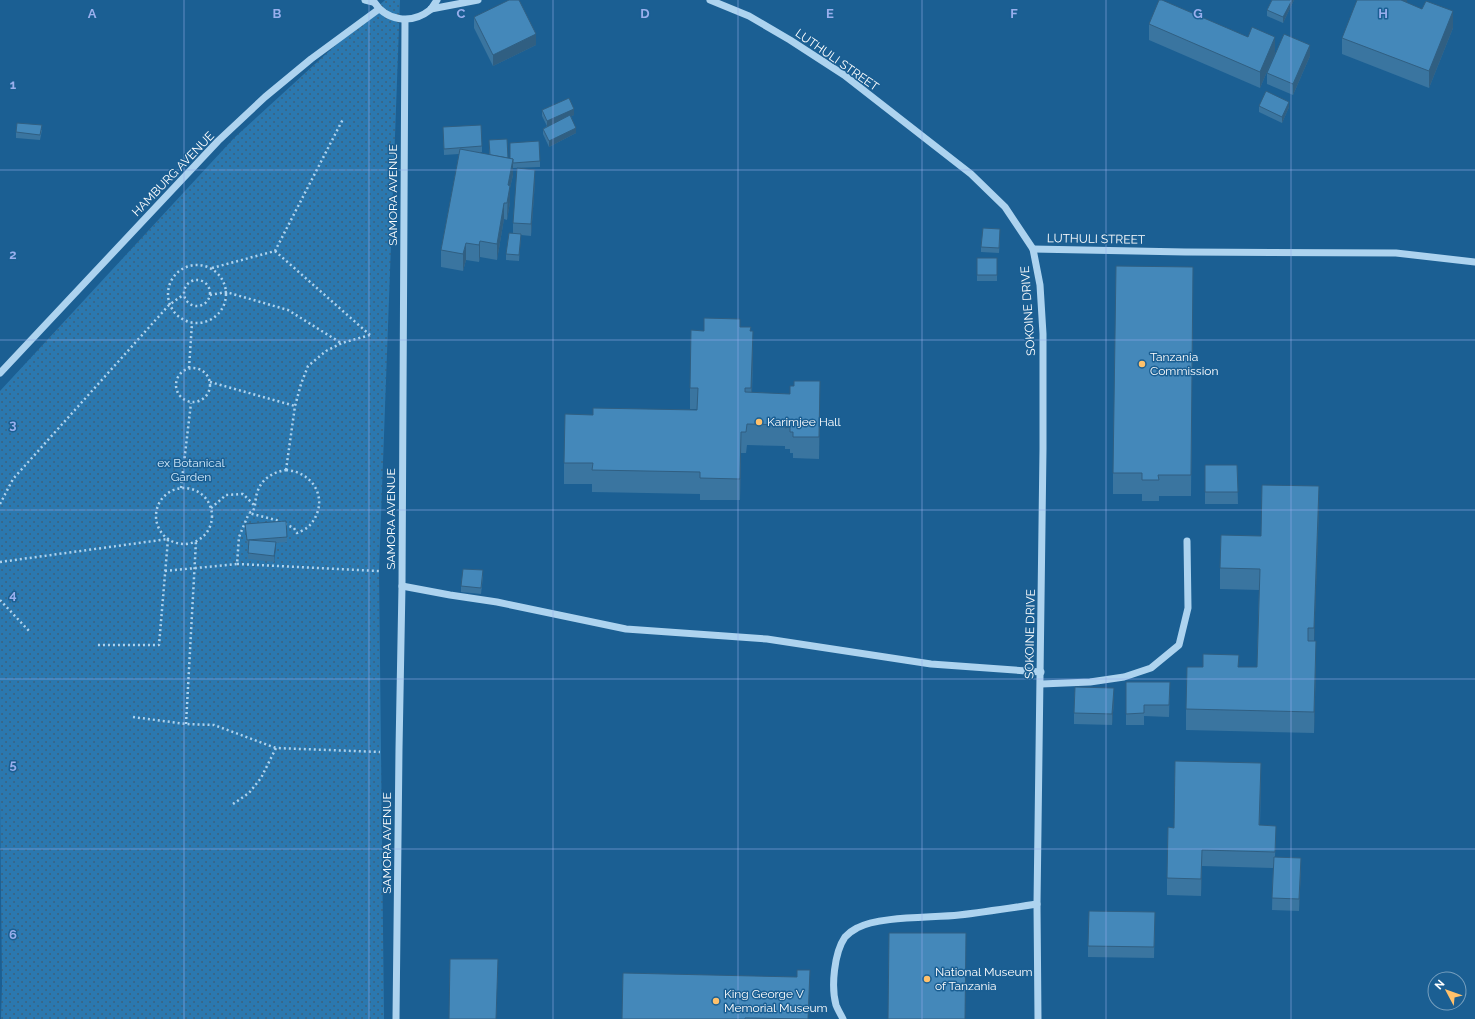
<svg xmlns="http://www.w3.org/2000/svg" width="1475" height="1019" viewBox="0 0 1475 1019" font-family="Raleway,sans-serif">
<defs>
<pattern id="green-dots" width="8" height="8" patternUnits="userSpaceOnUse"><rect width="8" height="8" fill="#2b78af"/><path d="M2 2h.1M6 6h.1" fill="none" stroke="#3c627e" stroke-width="1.8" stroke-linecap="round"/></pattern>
</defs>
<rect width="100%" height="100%" fill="#1b5f93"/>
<path fill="url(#green-dots)" d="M 385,0 L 400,0 L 379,571 L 384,1019 L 1,1019 L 2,984 L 0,798 L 0,391 L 234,138 Z"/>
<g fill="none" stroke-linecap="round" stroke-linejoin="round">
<g stroke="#add3ef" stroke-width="2.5" stroke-dasharray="2 3" stroke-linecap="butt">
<path d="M 275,251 L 370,335"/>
<circle cx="197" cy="294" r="29"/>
<path d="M 212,268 L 275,251 L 343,119"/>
<circle cx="197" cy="293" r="13"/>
<path d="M 210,295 L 226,292 L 288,310 L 341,343"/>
<circle cx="193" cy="385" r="17"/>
<path d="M 189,368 L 192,323"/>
<path d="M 210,382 L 295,406"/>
<path d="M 286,470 C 315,472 330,502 310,525 C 307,529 301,531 297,533 L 294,528 L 276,520 L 249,513 L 253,511 C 256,505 255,499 257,493 C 261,479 273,472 286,470 Z"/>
<path d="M 286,470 L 295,406 L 301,384 L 308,366 L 326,351 L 342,343 L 370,335"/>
<path d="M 181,488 L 191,403"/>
<circle cx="184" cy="516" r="28"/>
<path d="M 0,504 L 13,479 L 169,305 L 183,295"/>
<path d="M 211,508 L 226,495 L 243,494 L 255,506"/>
<path d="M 0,562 L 168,539 L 159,645 L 97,645"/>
<path d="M 237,564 L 379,571"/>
<path d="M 165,571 L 237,564 L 239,537 L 249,513"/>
<path d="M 0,600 L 30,632"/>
<path d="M 133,717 L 186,724 L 214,725 L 276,748"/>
<path d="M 186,724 L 196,541"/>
<path d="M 233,804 L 249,793 L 261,778 L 276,748 L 380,752"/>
</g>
<g stroke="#add3ef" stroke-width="7">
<path d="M 365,0 L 373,2"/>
<path d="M 373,0 C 385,21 411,25 430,10 C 433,7 435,3 437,0"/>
<path d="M 710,0 L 749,16 L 790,40 L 844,75 L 971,174 L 1005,207 L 1033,249 L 1040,285 L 1043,334 L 1043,449 L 1037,904 L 1038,1019"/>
<path d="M 431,9 L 478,0"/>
<path d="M 1033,249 L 1185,252 L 1396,253 L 1475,262"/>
<path d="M 0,373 L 218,141 L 265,97 L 311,59 L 379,9"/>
<path d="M 402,586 L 450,595 L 497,602 L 626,629 L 767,639 L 931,664 L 1041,672"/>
<path d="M 1041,684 L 1090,682 L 1124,677 L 1151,668 L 1179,645 L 1188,608 L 1187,541"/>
<path d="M 396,1019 L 399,749 L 402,586 L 405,20"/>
<path d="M 843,1019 C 841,1015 838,1010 836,1005 C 831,987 834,953 845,937 C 848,934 853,930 857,928 C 879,916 932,918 959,915 C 985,912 1011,908 1037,904"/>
</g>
</g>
<g fill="#3a75a0">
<path d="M 1272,0 L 1294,0 L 1283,23 L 1267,16 L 1267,10 Z"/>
<path d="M 1407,0 L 1406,3 L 1453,28 L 1429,88 L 1342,54 L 1342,38 Z"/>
<path d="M 474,17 L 536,45 L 493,66 L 474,28 Z"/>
<path d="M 1149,24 L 1248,37 L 1275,53 L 1260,88 L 1149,40 Z"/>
<path d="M 1310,56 L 1293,95 L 1267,84 L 1267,73 Z"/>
<path d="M 1259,106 L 1289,107 L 1282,123 L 1259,112 Z"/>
<path d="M 542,110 L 574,115 L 571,116 L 576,133 L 549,147 L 543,134 L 543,129 L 547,126 L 542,116 Z"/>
<path d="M 443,127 L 482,146 L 482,152 L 478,152 L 489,155 L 489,140 L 508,158 L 540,161 L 540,167 L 513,168 L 513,175 L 510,188 L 510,202 L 507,220 L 504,219 L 497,260 L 480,257 L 479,262 L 466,260 L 463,271 L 441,267 L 441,250 L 459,154 L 444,155 Z"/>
<path d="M 42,130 L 40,140 L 16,138 L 16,132 Z"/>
<path d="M 535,181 L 531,236 L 521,235 L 519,261 L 506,260 L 506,254 L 513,233 L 513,223 Z"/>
<path d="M 1000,235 L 999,253 L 981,252 L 981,247 Z"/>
<rect x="977" y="258" width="20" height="23"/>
<path d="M 1193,288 L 1191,496 L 1159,496 L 1159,501 L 1142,501 L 1142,494 L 1113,494 L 1113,473 Z"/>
<path d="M 740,327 L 750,331 L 753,353 L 752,393 L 820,403 L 819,459 L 793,458 L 793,453 L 790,453 L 790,449 L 785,449 L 785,446 L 747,445 L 746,453 L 741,453 L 740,500 L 700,500 L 700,494 L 592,492 L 592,484 L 564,484 L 564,463 L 593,415 L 697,410 L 697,409 L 690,409 L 690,388 L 704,331 Z"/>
<path d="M 1205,465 L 1237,465 L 1238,504 L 1205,504 Z"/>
<path d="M 1319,507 L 1314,641 L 1316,663 L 1314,733 L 1186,730 L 1186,709 L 1239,667 L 1257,667 L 1259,590 L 1220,589 L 1220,568 L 1261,536 Z"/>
<path d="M 245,524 L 287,537 L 287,542 L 276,543 L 274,562 L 248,559 L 248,545 L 247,545 Z"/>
<path d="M 483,576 L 481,594 L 461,592 L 461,586 Z"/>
<path d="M 1126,682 L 1170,682 L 1169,717 L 1144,716 L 1144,725 L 1126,725 Z"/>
<path d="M 1114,700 L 1112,725 L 1074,724 L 1074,713 Z"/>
<path d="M 1261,779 L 1260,825 L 1276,826 L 1275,857 L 1301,869 L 1299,911 L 1272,910 L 1273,868 L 1202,866 L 1201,896 L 1167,895 L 1167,878 L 1174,828 Z"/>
<path d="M 1155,912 L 1154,958 L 1088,957 L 1088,946 Z"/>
<path d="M 623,973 L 808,1019 L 622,1019 Z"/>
</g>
<g fill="#305f82">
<path d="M 1292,0 L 1294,0 L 1283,23 L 1283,17 Z"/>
<path d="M 1401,0 L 1407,0 L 1407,2 L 1401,17 Z"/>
<path d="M 1453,11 L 1453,28 L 1429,88 L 1429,71 Z"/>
<path d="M 536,34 L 536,45 L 493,66 L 493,55 Z"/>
<path d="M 1275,37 L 1275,53 L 1260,88 L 1260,72 Z"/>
<path d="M 1310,45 L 1310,56 L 1293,95 L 1293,84 Z"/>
<path d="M 1289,102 L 1289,107 L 1282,123 L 1282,117 Z"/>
<path d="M 574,109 L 574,115 L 547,127 L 547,121 Z"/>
<path d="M 576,128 L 576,133 L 549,147 L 549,141 Z"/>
<path d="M 513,159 L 513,175 L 510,188 L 510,202 L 507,220 L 508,185 Z"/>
<path d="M 535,170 L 535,181 L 531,236 L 531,224 Z"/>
<path d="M 504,203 L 504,219 L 497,260 L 497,244 Z"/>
<path d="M 521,234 L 521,239 L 519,261 L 519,255 Z"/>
<path d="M 480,241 L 480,257 L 479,262 L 479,245 Z"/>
<path d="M 466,243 L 466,260 L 463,271 L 463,254 Z"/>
<path d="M 753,331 L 753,353 L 751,409 L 751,388 Z"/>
<path d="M 820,381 L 820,403 L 819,459 L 819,437 Z"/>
<path d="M 741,432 L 741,453 L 740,500 L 740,479 Z"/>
<path d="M 1319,486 L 1319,507 L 1314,649 L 1314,628 Z"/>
<path d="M 276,542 L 276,548 L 274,562 L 274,556 Z"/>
<path d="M 1316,641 L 1316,663 L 1314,733 L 1314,712 Z"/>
<path d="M 1114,688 L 1114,700 L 1112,725 L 1112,714 Z"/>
<path d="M 1261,763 L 1261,779 L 1259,842 L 1259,825 Z"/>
<path d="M 1202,850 L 1202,866 L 1201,896 L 1201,879 Z"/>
<path d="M 1301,858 L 1301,869 L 1299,911 L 1299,899 Z"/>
</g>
<g fill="#4488ba" stroke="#305f82">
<path d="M 509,0 L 519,0 L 536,34 L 493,55 L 474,17 Z"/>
<path d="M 1159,0 L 1162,0 L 1248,37 L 1252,27 L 1275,37 L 1260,72 L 1149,24 Z"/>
<path d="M 1272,0 L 1292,0 L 1283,17 L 1267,10 Z"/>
<path d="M 1357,0 L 1401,0 L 1422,9 L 1426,1 L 1453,11 L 1429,71 L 1342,38 Z"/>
<path d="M 1284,34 L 1310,45 L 1293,84 L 1267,73 Z"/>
<path d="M 1266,91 L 1289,102 L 1282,117 L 1259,106 Z"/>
<path d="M 569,98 L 574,109 L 547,121 L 542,110 Z"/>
<path d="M 570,115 L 576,128 L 549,141 L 543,129 Z"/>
<path d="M 17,123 L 42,125 L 40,135 L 16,132 Z"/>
<path d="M 481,125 L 482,146 L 444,149 L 443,127 Z"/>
<path d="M 507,139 L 508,158 L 490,155 L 489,140 Z"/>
<path d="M 539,141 L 540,161 L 513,163 L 513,159 L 510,159 L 510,143 Z"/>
<path d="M 460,149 L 513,159 L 508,185 L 510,186 L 507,203 L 504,203 L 497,244 L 480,241 L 479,245 L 466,243 L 463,254 L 441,250 Z"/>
<path d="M 517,168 L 535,170 L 531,224 L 513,223 Z"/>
<path d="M 983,228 L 1000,229 L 999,248 L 981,247 Z"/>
<path d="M 509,233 L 521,234 L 519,255 L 506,254 Z"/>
<rect x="977" y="258" width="20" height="17"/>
<path d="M 1116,266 L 1193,267 L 1191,475 L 1158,475 L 1159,480 L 1142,480 L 1142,473 L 1113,473 Z"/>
<path d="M 704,318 L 740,319 L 740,327 L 751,327 L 750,331 L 753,331 L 751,388 L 745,388 L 745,392 L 790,394 L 790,386 L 794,386 L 794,381 L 820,381 L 819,437 L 793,437 L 793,432 L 790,432 L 790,427 L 785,428 L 785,425 L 747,424 L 746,432 L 741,432 L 740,479 L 700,478 L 700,472 L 592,470 L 593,463 L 564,463 L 565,414 L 593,415 L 593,408 L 697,410 L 698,388 L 690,388 L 691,330 L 704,331 Z"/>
<path d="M 1205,465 L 1237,465 L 1238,492 L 1205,492 Z"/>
<path d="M 1262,485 L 1319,486 L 1314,628 L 1308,628 L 1308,641 L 1316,641 L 1314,712 L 1186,709 L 1187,667 L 1203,667 L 1203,654 L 1239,655 L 1238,667 L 1257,667 L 1260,569 L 1220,568 L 1221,535 L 1261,536 Z"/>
<path d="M 286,521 L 287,537 L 247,540 L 245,524 Z"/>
<path d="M 249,540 L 276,542 L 274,556 L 248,553 Z"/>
<path d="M 463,569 L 483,570 L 481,588 L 461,586 Z"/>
<path d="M 1126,682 L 1170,682 L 1169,705 L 1144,705 L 1144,713 L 1126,714 Z"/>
<path d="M 1075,687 L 1114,688 L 1112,714 L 1074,713 Z"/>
<path d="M 1175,761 L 1261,763 L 1259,825 L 1276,826 L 1275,852 L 1202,850 L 1201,879 L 1167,878 L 1168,827 L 1174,828 Z"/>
<path d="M 1274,857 L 1301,858 L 1299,899 L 1272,898 Z"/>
<path d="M 1089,911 L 1155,912 L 1154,947 L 1088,946 Z"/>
<path d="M 889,933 L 966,933 L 965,1019 L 888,1019 Z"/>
<path d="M 450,959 L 498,959 L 496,1019 L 449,1019 Z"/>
<path d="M 797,970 L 810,970 L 808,1019 L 745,1018 L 745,1019 L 622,1019 L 623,973 L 797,977 Z"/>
</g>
<path fill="none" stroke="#99afed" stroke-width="1" stroke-opacity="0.55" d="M 184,0 L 184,1019M 369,0 L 369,1019M 553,0 L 553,1019M 738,0 L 738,1019M 922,0 L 922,1019M 1106,0 L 1106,1019M 1291,0 L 1291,1019M 0,170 L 1475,170M 0,340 L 1475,340M 0,510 L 1475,510M 0,679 L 1475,679M 0,849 L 1475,849"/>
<g fill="#ffc16b" stroke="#1b5f93" stroke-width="1.5">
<circle cx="1142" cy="364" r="4"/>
<circle cx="759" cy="422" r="4"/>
<circle cx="927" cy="979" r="4"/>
<circle cx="716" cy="1001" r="4"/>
</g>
<g text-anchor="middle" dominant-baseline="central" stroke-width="3" stroke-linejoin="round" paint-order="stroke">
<g font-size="12" fill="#fff" stroke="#1b5f93">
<text transform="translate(837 60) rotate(35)">LUTHULI STREET</text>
<text transform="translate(173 174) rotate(-46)">HAMBURG AVENUE</text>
<text transform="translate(393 195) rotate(-90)">SAMORA AVENUE</text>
<text transform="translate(1096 239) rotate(1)">LUTHULI STREET</text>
<text transform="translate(1028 311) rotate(-94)">SOKOINE DRIVE</text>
<text transform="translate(391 519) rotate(-90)">SAMORA AVENUE</text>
<text transform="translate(1030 634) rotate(-89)">SOKOINE DRIVE</text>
<text transform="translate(387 843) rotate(-90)">SAMORA AVENUE</text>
</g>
<g font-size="12" fill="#fff" stroke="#1b5f93" text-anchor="start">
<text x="1150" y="357">Tanzania<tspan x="1150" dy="14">Commission</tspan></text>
<text x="767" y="422">Karimjee Hall</text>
<text x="935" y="972">National Museum<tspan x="935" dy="14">of Tanzania</tspan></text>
<text x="724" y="994">King George V<tspan x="724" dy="14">Memorial Museum</tspan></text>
</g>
<g font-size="12" fill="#d3eafb" stroke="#1b5f93">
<text x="191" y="463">ex Botanical<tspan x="191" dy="14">Garden</tspan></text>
</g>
</g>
<g font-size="13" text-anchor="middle" font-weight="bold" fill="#99afed" stroke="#1b5f93" stroke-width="3" stroke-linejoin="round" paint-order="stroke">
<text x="92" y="18">A</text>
<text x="277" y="18">B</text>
<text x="461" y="18">C</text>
<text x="645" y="18">D</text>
<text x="830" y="18">E</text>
<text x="1014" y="18">F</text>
<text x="1198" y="18">G</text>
<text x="1383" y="18">H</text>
<text x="13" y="89">1</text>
<text x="13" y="259">2</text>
<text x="13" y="429">3</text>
<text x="13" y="599">4</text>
<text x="13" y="769">5</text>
<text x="13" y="939">6</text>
</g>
<g transform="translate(1447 991) rotate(311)"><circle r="19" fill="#1b5f93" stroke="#769fbe"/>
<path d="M0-3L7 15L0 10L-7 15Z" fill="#ffc16b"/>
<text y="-6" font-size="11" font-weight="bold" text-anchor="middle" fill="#ffffff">N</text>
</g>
</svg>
